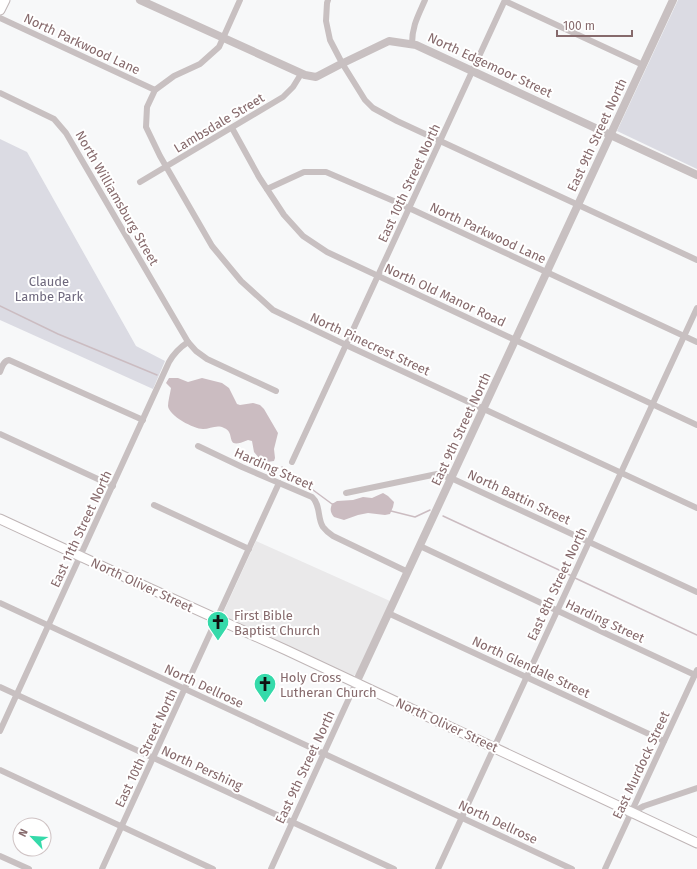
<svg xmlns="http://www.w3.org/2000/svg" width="697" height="869" viewBox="0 0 697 869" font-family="'Fira Sans',sans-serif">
<rect width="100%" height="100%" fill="#f7f8f9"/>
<path fill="#eae9ea" d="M 256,541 L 390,601 L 357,674 L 352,676 L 350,675 L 223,616 L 224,611 Z"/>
<g fill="#dbdbe3">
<path d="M 678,0 L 697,0 L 697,169 L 617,131 Z"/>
<path d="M 0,139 L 27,152 L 136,346 L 165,361 L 153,389 L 0,320 Z"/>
</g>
<g fill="#cbbcc1">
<path d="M 169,378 L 178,378 L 188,382 L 202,378 L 222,383 L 229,388 L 237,404 L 240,405 L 253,403 L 260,405 L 264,409 L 278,433 L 274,449 L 275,458 L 274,461 L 267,462 L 259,458 L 254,452 L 252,441 L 248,440 C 223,451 237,433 224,428 C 217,424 210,429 203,429 C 194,429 169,416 168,406 C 168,401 170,394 171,388 L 166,383 Z"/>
<path d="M 383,493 L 388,496 L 394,502 L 393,507 L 390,514 L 385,515 L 368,513 L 358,515 L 344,520 L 334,517 C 330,512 330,509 332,504 L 337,501 L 353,500 L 363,497 L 372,498 Z"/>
</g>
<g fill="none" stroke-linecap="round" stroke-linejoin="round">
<g stroke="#cbbcc1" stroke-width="1.5">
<path d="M 0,306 L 58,334 L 157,375"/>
<path d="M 282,467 L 332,504 L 334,504"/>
<path d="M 391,511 L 415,517 L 430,510"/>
<path d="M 443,516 L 572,576"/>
<path d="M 575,578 L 697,635"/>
</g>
<g stroke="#bfb5b6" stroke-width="11">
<g id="secondary">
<path d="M 0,10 L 5,0"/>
<path d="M 0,519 L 151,589 L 286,650 L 697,843"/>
</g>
</g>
<g stroke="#c8c0c1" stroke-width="6">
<path d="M 240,0 L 219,47 L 200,64 L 174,76 L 155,90 L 147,107 L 146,127 L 160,156 L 212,246 L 241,281 L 273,310 L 346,345 L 697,508"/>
<path d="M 328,0 L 327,3 L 326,21 L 330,40 L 342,63 L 365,100 L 373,108 L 397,121 L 697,260"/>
<path d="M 505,1 L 643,65"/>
<path d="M 0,18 L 155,90"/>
<path d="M 412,44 C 412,26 418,16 425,0"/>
<path d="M 0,93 L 54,119 L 66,133 L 188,342 L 196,351 L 207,359 L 276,391"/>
<path d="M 232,128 L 259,177 L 284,215 L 303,236 L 327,252 L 697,425"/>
<path d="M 140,182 L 283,97 L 293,87 L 301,74"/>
<path d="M 267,189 L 304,172 L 326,172 L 396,202 L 697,342"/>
<path d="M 0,372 C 2,367 3,361 9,360 L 143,420"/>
<path d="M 0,434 L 113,486"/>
<path d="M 198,446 L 242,467 L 312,497 C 321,505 317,518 323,527 C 326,531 330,534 333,536 L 408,572"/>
<path d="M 292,462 L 505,0"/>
<path d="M 346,493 L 437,474 L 451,478 L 697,592"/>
<path d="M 154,505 L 249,549"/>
<path d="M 420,546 L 609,635 L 695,675"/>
<path d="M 0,603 L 572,869"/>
<path d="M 388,613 L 664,741"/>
<path d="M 0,687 L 394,869"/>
<path d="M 0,731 L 169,362 C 174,353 179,348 188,342"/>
<path d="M 0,770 L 213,869"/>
<path d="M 631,813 L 644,806 L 697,788"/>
<path d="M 0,856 L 29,869"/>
<path d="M 102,869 L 279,483"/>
<path d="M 271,869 L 356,683"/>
<path d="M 438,869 L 697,308"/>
<path d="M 605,869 L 697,670"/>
</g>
<g stroke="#c8c0c1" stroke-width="8">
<path d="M 140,0 L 305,75 L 316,77 L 339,65 L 389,41 L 416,45 L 697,175"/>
<path d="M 356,683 L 673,0"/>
</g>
<use href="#secondary" stroke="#fff" stroke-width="9"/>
</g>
<defs>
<g id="church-pin" transform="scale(1.15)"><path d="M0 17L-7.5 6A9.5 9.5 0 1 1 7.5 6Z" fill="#35daaa" stroke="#fff"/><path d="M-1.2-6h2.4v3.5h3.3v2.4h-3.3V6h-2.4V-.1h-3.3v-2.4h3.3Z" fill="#111"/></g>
</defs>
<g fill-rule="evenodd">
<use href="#church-pin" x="218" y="622"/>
<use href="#church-pin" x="265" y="684"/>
</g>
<g text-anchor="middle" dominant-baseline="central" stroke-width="4" stroke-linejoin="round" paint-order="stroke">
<g font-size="13" fill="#866a6c" stroke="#fff">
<text transform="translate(82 44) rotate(25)">North Parkwood Lane</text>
<text transform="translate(490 65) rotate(25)">North Edgemoor Street</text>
<text transform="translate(219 123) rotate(-31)">Lambsdale Street</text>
<text transform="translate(597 135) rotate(-65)">East 9th Street North</text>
<text transform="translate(409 183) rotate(-65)">East 10th Street North</text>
<text transform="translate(117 198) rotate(60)">North Williamsburg Street</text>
<text transform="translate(488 233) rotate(25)">North Parkwood Lane</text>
<text transform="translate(445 295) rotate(25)">North Old Manor Road</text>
<text transform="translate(370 344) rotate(25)">North Pinecrest Street</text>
<text transform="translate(461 429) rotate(-65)">East 9th Street North</text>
<text transform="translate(274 469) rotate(24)">Harding Street</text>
<text transform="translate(519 497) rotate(25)">North Battin Street</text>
<text transform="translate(81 529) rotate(-65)">East 11th Street North</text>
<text transform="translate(557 584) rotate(-65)">East 8th Street North</text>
<text transform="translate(142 585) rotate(25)">North Oliver Street</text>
<text transform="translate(605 621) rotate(25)">Harding Street</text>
<text transform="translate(531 667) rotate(25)">North Glendale Street</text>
<text transform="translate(204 686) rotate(25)">North Dellrose</text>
<text transform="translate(447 725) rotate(25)">North Oliver Street</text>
<text transform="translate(146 748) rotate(-65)">East 10th Street North</text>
<text transform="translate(641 765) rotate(-65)">East Murdock Street</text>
<text transform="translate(305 767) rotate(-65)">East 9th Street North</text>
<text transform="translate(202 768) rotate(25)">North Pershing</text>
<text transform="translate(498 822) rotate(25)">North Dellrose</text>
</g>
<g font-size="13" fill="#6e687d" stroke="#fff">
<text x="49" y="281">Claude<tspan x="49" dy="15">Lambe Park</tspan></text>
</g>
<g font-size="13" fill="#866a6c" stroke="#fff" text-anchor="start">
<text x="234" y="615">First Bible<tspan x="234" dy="15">Baptist Church</tspan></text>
<text x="280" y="677">Holy Cross<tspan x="280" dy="15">Lutheran Church</tspan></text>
</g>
</g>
<g transform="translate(32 837) rotate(295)"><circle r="19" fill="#ffffff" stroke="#cfc3c4"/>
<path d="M0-3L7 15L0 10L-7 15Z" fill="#35daaa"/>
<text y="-6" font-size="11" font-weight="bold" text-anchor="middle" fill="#866a6c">N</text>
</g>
<path d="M557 30v6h75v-6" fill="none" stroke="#866a6c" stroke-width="2"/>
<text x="563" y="30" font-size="12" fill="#866a6c" stroke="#ffffff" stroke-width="3" paint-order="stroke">100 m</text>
</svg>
